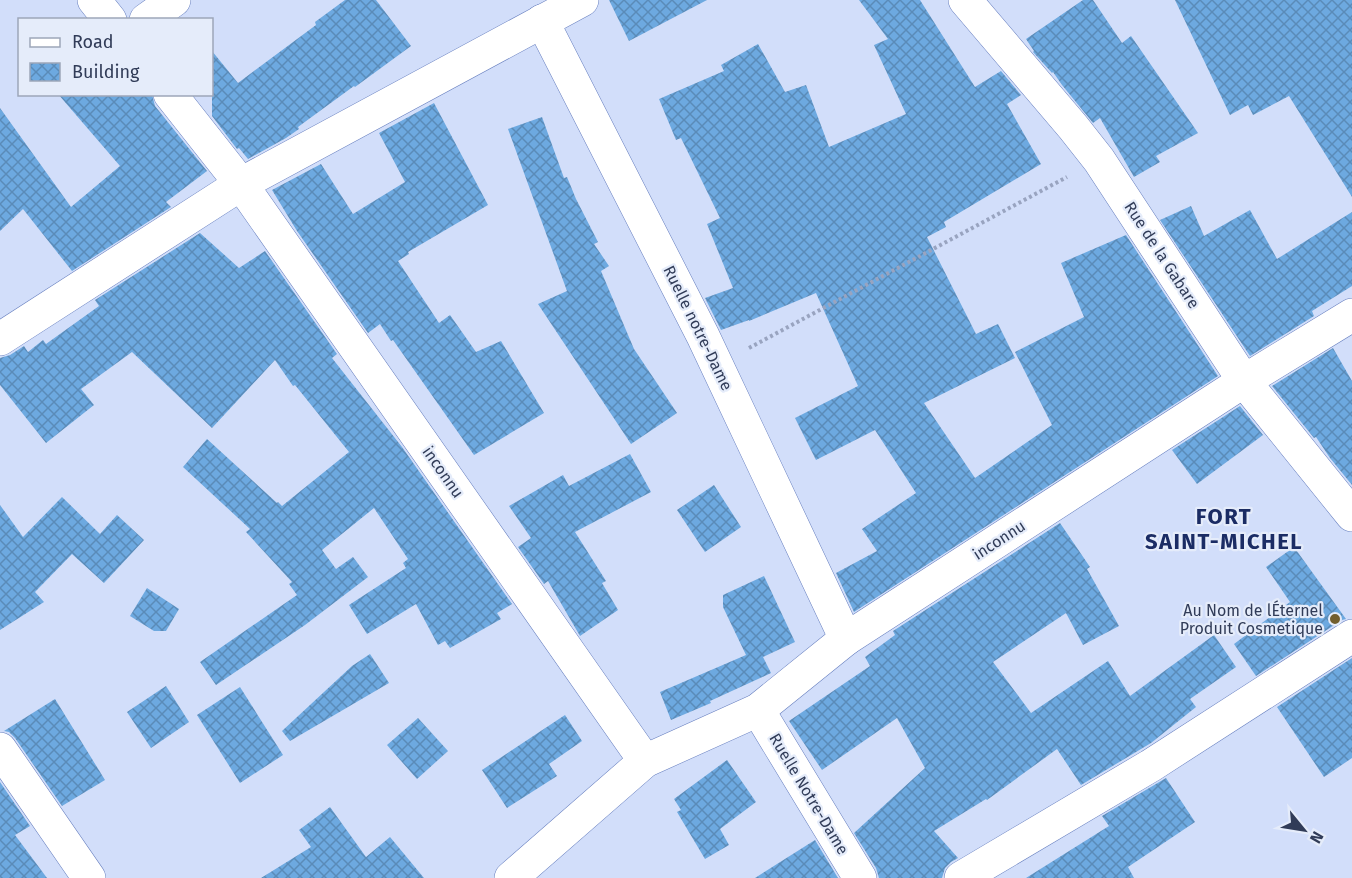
<svg xmlns="http://www.w3.org/2000/svg" width="1352" height="878" viewBox="0 0 1352 878" font-family="'Fira Sans',sans-serif">
<defs>
<pattern id="building-cross-hatch" width="8" height="8" patternUnits="userSpaceOnUse" patternTransform="scale(1.5)"><rect width="8" height="8" fill="#6da9e0"/><path d="M0 0l8 8M0 8l8-8" fill="none" stroke="#5a8bb8"/></pattern>
</defs>
<rect width="100%" height="100%" fill="#d2defa"/>
<g fill="url(#building-cross-hatch)">
<path d="M 345,0 L 376,0 L 411,46 L 355,87 L 354,86 L 298,127 L 299,129 L 286,138 L 248,159 L 239,148 L 237,149 L 212,116 L 212,51 L 238,83 L 316,25 L 315,22 Z"/>
<path d="M 609,0 L 707,0 L 629,41 Z"/>
<path d="M 859,0 L 920,0 L 975,87 L 1001,71 L 1021,95 L 1007,104 L 1041,164 L 944,222 L 946,227 L 927,237 L 976,334 L 998,324 L 1015,358 L 924,403 L 975,478 L 1052,425 L 1015,352 L 1084,317 L 1061,263 L 1126,235 L 1218,376 L 854,612 L 836,573 L 877,551 L 862,529 L 916,493 L 875,430 L 816,460 L 795,418 L 858,386 L 816,293 L 749,321 L 749,320 L 721,330 L 705,298 L 733,288 L 707,224 L 720,218 L 681,138 L 676,140 L 659,99 L 724,71 L 721,65 L 758,44 L 785,92 L 806,85 L 829,147 L 906,114 L 874,45 L 888,39 Z"/>
<path d="M 1083,0 L 1093,0 L 1122,43 L 1131,36 L 1198,133 L 1156,156 L 1160,162 L 1134,177 L 1100,118 L 1093,123 L 1062,85 L 1053,72 L 1052,73 L 1033,52 L 1034,51 L 1026,39 Z"/>
<path d="M 1175,0 L 1352,0 L 1352,197 L 1289,96 L 1253,115 L 1248,105 L 1230,115 Z"/>
<path d="M 58,94 L 152,94 L 155,106 L 207,171 L 166,202 L 171,207 L 72,271 L 23,209 L 0,231 L 0,108 L 71,207 L 120,166 Z"/>
<path d="M 434,103 L 488,205 L 408,252 L 409,254 L 398,261 L 439,323 L 450,315 L 476,352 L 501,341 L 544,413 L 474,455 L 393,340 L 391,341 L 380,324 L 368,333 L 297,231 L 272,190 L 321,164 L 353,214 L 405,182 L 379,133 Z"/>
<path d="M 542,117 L 564,178 L 567,177 L 576,199 L 598,242 L 594,244 L 609,266 L 601,271 L 634,349 L 677,413 L 631,444 L 538,304 L 567,291 L 508,129 Z"/>
<path d="M 1191,206 L 1204,236 L 1250,210 L 1277,259 L 1352,212 L 1352,286 L 1312,311 L 1314,316 L 1250,356 L 1160,220 Z"/>
<path d="M 200,233 L 239,268 L 265,251 L 337,354 L 332,358 L 402,447 L 512,604 L 497,613 L 501,619 L 450,648 L 445,641 L 438,645 L 416,604 L 367,634 L 349,605 L 406,568 L 403,563 L 408,559 L 374,508 L 322,550 L 336,569 L 353,557 L 368,577 L 305,625 L 216,685 L 200,662 L 297,595 L 289,584 L 292,582 L 246,532 L 250,529 L 183,467 L 207,439 L 277,503 L 278,502 L 282,506 L 349,452 L 295,385 L 293,386 L 275,360 L 212,428 L 132,352 L 81,389 L 94,405 L 46,443 L 0,385 L 0,358 L 10,355 L 24,346 L 28,352 L 43,340 L 46,344 L 99,306 L 95,300 Z"/>
<path d="M 1333,348 L 1352,381 L 1352,485 L 1330,458 L 1316,437 L 1314,438 L 1272,386 Z"/>
<path d="M 1240,406 L 1263,435 L 1197,484 L 1172,450 Z"/>
<path d="M 630,454 L 651,492 L 575,532 L 606,581 L 602,583 L 618,610 L 580,636 L 548,581 L 544,584 L 518,547 L 531,538 L 509,506 L 563,475 L 569,486 Z"/>
<path d="M 714,485 L 741,527 L 705,552 L 677,510 Z"/>
<path d="M 62,497 L 100,534 L 117,515 L 144,540 L 104,583 L 72,554 L 35,592 L 44,602 L 0,630 L 0,505 L 23,537 Z"/>
<path d="M 1060,523 L 1090,567 L 1087,569 L 1119,626 L 1083,645 L 1066,613 L 993,662 L 1031,713 L 1108,661 L 1130,696 L 1214,635 L 1236,667 L 1190,699 L 1196,707 L 1151,743 L 1081,785 L 1057,749 L 987,800 L 986,799 L 934,831 L 958,858 L 951,862 L 945,868 L 942,878 L 879,878 L 876,868 L 854,833 L 925,768 L 897,718 L 822,770 L 789,721 L 870,666 L 865,657 L 895,635 L 893,631 Z"/>
<path d="M 1294,547 L 1346,619 L 1342,620 L 1256,676 L 1234,644 L 1290,602 L 1266,567 Z"/>
<path d="M 764,576 L 795,642 L 763,657 L 771,673 L 710,701 L 711,703 L 671,720 L 660,692 L 746,655 L 723,607 L 723,595 Z"/>
<path d="M 147,588 L 179,609 L 166,631 L 154,631 L 130,616 Z"/>
<path d="M 370,654 L 389,683 L 290,741 L 282,731 L 352,666 Z"/>
<path d="M 1352,658 L 1352,758 L 1324,777 L 1277,707 Z"/>
<path d="M 166,686 L 189,722 L 151,748 L 127,712 Z"/>
<path d="M 240,687 L 283,755 L 240,783 L 197,715 Z"/>
<path d="M 55,699 L 105,780 L 62,806 L 15,738 L 9,732 L 4,731 Z"/>
<path d="M 565,715 L 582,741 L 549,764 L 557,776 L 507,808 L 482,770 Z"/>
<path d="M 418,718 L 448,751 L 417,779 L 387,745 Z"/>
<path d="M 727,760 L 756,802 L 720,829 L 729,845 L 705,859 L 677,812 L 681,810 L 674,799 Z"/>
<path d="M 1166,778 L 1195,822 L 1128,867 L 1134,878 L 1026,878 L 1109,826 L 1102,816 Z"/>
<path d="M 0,782 L 30,826 L 15,835 L 47,878 L 0,878 Z"/>
<path d="M 330,807 L 366,857 L 390,837 L 424,878 L 261,878 L 311,847 L 299,830 Z"/>
<path d="M 815,840 L 838,878 L 755,878 Z"/>
</g>
<g fill="none" stroke-linecap="round" stroke-linejoin="round">
<g stroke="#677fbf" stroke-width="34">
<g id="minor">
<path d="M 94,0 L 110,20"/>
<path d="M 965,0 L 1073,127 L 1099,160 L 1244,381 L 1352,515"/>
<path d="M 146,20 L 174,0"/>
<path d="M 542,21 L 703,336 L 846,639"/>
<path d="M 170,94 L 241,184 L 645,761"/>
<path d="M 0,339 L 241,184 L 582,0"/>
<path d="M 758,710 L 860,878"/>
<path d="M 0,749 L 89,878"/>
<path d="M 511,878 L 645,761 L 758,710 L 846,639 L 1244,381 L 1352,315"/>
<path d="M 961,878 L 1150,766 L 1352,636"/>
</g>
</g>
<path stroke="#99a4c0" stroke-width="4" stroke-dasharray="3 3" stroke-linecap="butt" d="M 749,348 L 1067,177"/>
<use href="#minor" stroke="#fff" stroke-width="33"/>
</g>
<circle fill="#725e2d" stroke="#e5ecfa" stroke-width="2" cx="1335" cy="619" r="6"/>
<g text-anchor="middle" dominant-baseline="central" stroke-width="4.5" stroke-linejoin="round" paint-order="stroke">
<g font-size="16" fill="#313c58" stroke="#e5ecfa">
<text transform="translate(1162 255) rotate(57)">Rue de la Gabare</text>
<text transform="translate(698 328) rotate(64)">Ruelle notre-Dame</text>
<text transform="translate(443 472) rotate(55)">inconnu</text>
<text transform="translate(999 540) rotate(-33)">inconnu</text>
<text transform="translate(809 794) rotate(59)">Ruelle Notre-Dame</text>
</g>
<g font-size="16" fill="#313c58" stroke="#e5ecfa" text-anchor="end">
<text x="1323" y="610">Au Nom de lÉternel<tspan x="1323" dy="18">Produit Cosmetique</tspan></text>
</g>
<g font-size="22" font-weight="bold" letter-spacing="1.5" fill="#1b2c64" stroke="#e5ecfa">
<text x="1224" y="516">FORT<tspan x="1224" dy="25">SAINT-MICHEL</tspan></text>
</g>
</g>
<rect x="18" y="18" width="195" height="78" fill="#e5ecfa" stroke="#9da6b9" stroke-width="1.5"/>
<rect x="30" y="38" width="30" height="9" fill="#ffffff" stroke="#9da6b9" stroke-width="1.5"/>
<text x="72" y="48" font-size="18" fill="#313c58">Road</text>
<rect x="30" y="63" width="30" height="18" fill="url(#building-cross-hatch)" stroke="#9da6b9" stroke-width="1.5"/>
<text x="72" y="78" font-size="18" fill="#313c58">Building</text>
<g transform="translate(1304 830) rotate(120)" stroke="#e5ecfa" stroke-width="4.5" paint-order="stroke">
<path d="M0-4.5L10 22L0 15L-10 22Z" fill="#313c58"/>
<text y="-9" font-size="16" font-weight="bold" text-anchor="middle" fill="#313c58">N</text>
</g>
</svg>
